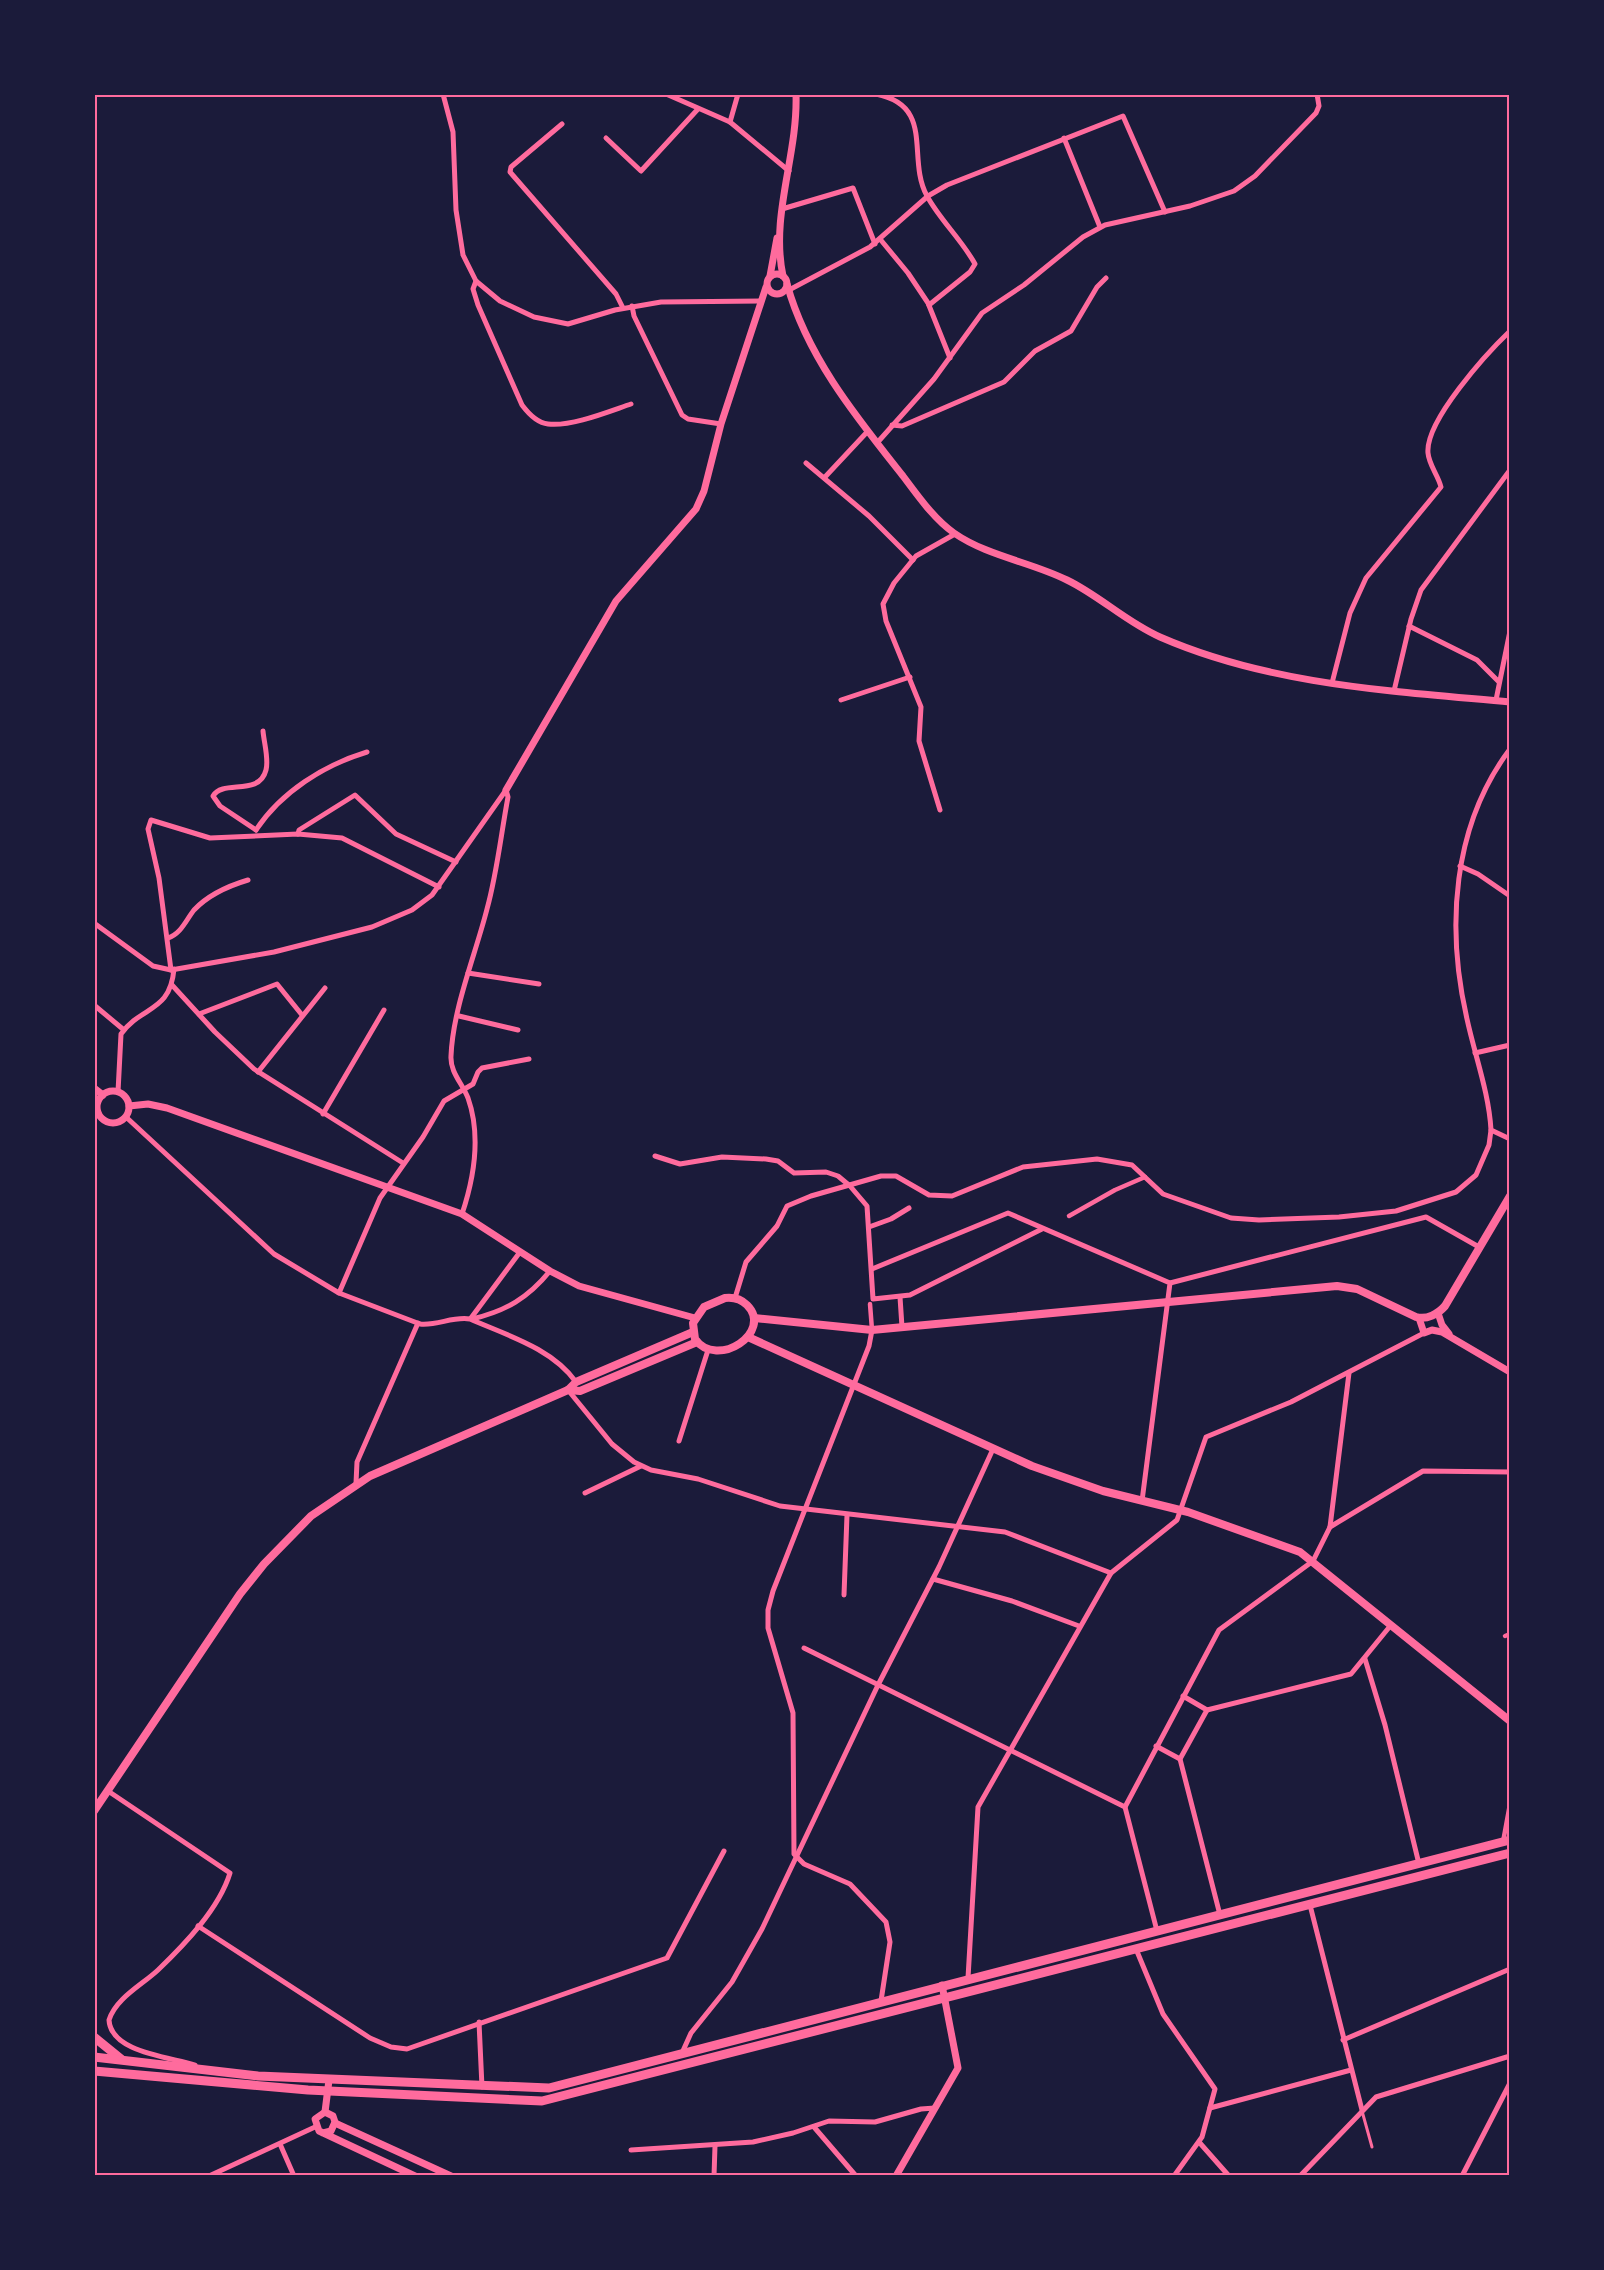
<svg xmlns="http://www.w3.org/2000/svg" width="1604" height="2270" viewBox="0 0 1604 2270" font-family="'Work Sans',sans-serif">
<rect width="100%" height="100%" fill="#1b1b3a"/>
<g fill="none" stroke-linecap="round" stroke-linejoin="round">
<path stroke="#ff6b9d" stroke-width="3" d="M 1362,2111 L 1372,2147"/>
<g stroke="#ff6b9d" stroke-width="4.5">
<path d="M 1069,1216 L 1115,1190 L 1145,1177"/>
<path d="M 870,1304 L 872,1330"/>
<path d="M 1505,1636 L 1510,1634"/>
<path d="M 1503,1842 L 1510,1804"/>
</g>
<g stroke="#ff6b9d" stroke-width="5">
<path d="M 443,94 L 453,132 L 456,210 L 463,255 L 476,281 L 500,301 L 534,317 L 568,324 L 615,310 L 661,302 L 761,301"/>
<path d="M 666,94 L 730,122 L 789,171"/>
<path d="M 876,94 C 936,106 906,158 927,196 C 940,220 962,240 975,264 L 970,272 L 929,305"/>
<path d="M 730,122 L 738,94"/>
<path d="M 562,124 L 511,167 L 510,172 L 616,294 L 623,308"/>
<path d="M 606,138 L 641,171 L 698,109"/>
<path d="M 1064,138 L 1100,227"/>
<path d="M 782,209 L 853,188 L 875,244"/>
<path d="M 880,239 L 908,273 L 928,303 L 950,358"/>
<path d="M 476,281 L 473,289 L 478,305 L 522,405 C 528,413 538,423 548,424 C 571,427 610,411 631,404"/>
<path d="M 789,290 L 870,247 L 928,196 L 947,185 L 1123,116 L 1165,212"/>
<path d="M 632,306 L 634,316 L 682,415 L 688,419 L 721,424"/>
<path d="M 892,425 L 902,426 L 1004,382 L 1035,351 L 1071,331 L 1097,287 L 1106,278"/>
<path d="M 877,443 L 934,379 L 982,313 L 1024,285 L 1083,237 L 1105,225 L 1190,206 L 1234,191 L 1255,176 L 1316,113 L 1319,106 L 1317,94"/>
<path d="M 806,463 L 869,516 L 913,560"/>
<path d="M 825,477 L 868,431"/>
<path d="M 1409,626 L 1477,660 L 1499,682"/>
<path d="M 1332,683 L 1350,613 L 1366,578 L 1441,487 C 1438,475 1429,465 1428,453 C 1425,421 1487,353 1510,331"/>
<path d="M 1394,691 L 1411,619 L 1421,590 L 1510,470"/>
<path d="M 841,700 L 910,677"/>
<path d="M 1496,700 L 1510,631"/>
<path d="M 1510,749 C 1452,826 1446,928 1467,1019 C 1475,1056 1489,1093 1491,1130 L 1510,1139"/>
<path d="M 940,810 L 919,741 L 921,707 L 886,621 L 883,604 L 894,583 L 916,556 L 955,534"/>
<path d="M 256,830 L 220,806 L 213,796 C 223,779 259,797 266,770 C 269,759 264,743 263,731"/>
<path d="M 256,830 C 281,792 324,765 367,752"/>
<path d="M 298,834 L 299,830 L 355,795 L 396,834 L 456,862"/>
<path d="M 1460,866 L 1478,874 L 1510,896"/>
<path d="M 94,923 L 153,966 L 171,970 L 274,952 L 372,927 L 412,910 L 432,895 L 506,790"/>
<path d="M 168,938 C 181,934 186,920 194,910 C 209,894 228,886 248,880"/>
<path d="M 171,970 L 159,878 L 148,829 L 151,820 L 210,838 L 298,834 L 342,838 L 439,887"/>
<path d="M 468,973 L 539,984"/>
<path d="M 172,985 L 215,1032 L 254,1069 L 403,1163"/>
<path d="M 94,1005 L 124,1030"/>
<path d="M 199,1014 L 277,984 L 302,1015"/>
<path d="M 459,1016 L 518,1030"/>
<path d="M 1475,1053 L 1510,1045"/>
<path d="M 258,1072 L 325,988"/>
<path d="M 118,1092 L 121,1034 C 142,1005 170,1013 174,969"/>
<path d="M 94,1112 L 99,1113"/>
<path d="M 323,1114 L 384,1010"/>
<path d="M 126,1117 L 274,1254 L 339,1293 L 420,1324 C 437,1326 453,1316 470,1319 C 506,1335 552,1348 576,1382"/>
<path d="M 655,1156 L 680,1164 L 722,1157 L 766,1159 L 778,1161 L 794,1173 L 826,1172 L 838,1176 L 850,1186 L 867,1206 L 873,1299 L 910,1295 L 1042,1229"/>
<path d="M 462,1214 C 474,1178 481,1135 468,1098 C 462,1083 450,1072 451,1056 C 453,1008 475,956 487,909 C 497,873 501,834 508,797 L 506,790"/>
<path d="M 869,1227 L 891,1219 L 909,1208"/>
<path d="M 872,1269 L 1008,1213 L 1170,1283 L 1142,1501"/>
<path d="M 1170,1283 L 1426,1217 L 1479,1247"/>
<path d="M 339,1293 L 380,1198 L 423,1137 L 444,1101 L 473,1084 L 478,1072 L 482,1068 L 529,1059"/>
<path d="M 900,1297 L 902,1327"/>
<path d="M 735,1298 L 746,1262 L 777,1226 L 787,1206 L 811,1196 L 881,1176 L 896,1176 L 929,1195 L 952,1196 L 1023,1167 L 1097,1159 L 1132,1165 L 1163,1194 L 1231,1218 L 1259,1220 L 1339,1217 L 1396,1211 L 1456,1192 L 1476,1175 L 1489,1145 L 1491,1130"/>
<path d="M 471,1318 L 520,1252"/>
<path d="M 472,1319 C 506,1311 528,1298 550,1271"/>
<path d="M 872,1330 L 869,1346 L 773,1591 L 768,1610 L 768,1628 L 793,1713 L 794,1854 L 804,1864 L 850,1884 L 886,1922 L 890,1942 L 881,2001"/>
<path d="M 568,1390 L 612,1444 L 634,1462 L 651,1470 L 698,1479 L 780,1506 L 1005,1532 L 1111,1573"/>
<path d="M 679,1441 L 708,1350"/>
<path d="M 356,1483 L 357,1462 L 418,1323"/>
<path d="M 585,1493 L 641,1466"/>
<path d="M 1330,1527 L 1423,1471 L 1510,1472"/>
<path d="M 933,1579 L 1012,1601 L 1079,1626"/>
<path d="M 844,1595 L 847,1515"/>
<path d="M 804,1648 L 1125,1807 L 1157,1931"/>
<path d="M 1365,1659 L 1385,1725 L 1419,1864"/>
<path d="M 1183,1696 L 1207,1710 L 1180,1759 L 1220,1915"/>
<path d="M 1207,1710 L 1351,1674 L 1391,1625"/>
<path d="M 1156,1746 L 1180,1759"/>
<path d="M 108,1791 L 230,1873 C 219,1909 184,1945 158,1970 C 142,1985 116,1998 109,2020 C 111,2053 171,2057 195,2065"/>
<path d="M 1125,1807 L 1219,1630 L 1313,1561 L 1330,1527 L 1349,1373"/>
<path d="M 1310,1905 L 1362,2110"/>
<path d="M 198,1926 L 370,2038 L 391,2047 L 407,2049 L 667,1958 L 724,1851"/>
<path d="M 1136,1949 L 1163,2014 L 1215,2089 L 1202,2137 L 1174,2176"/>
<path d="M 968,1978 L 978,1807 L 1111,1573 L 1177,1520 L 1206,1437 L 1291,1402 L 1424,1333"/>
<path d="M 479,2022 L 482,2087"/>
<path d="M 1343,2040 L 1510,1969"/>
<path d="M 682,2053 L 691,2033 L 732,1982 L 762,1929 L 878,1685 L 939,1567 L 993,1449"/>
<path d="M 1210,2108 L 1351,2070"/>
<path d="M 814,2127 L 856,2176"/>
<path d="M 1199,2142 L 1229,2176"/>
<path d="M 280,2144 L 294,2176"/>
<path d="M 631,2150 L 753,2142 L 793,2133 L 829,2121 L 875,2122 L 921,2109 L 935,2108"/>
<path d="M 209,2176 L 315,2127"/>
<path d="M 714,2176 L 715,2146"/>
<path d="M 1300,2176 L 1376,2097 L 1510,2056"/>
<path d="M 1462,2176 L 1510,2083"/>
</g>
<g stroke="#ff6b9d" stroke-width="7">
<circle cx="777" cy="284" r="10"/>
<path d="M 770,276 L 777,238"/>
<path d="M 783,276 C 770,215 798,156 796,94"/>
<path d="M 787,284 C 807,357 857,418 903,476 C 918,496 934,519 954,533 C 987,556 1031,562 1067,580 C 1100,596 1126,622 1160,637 C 1270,685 1391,691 1510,702"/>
<path d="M 506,790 L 616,601 L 696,509 L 704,491 L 721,424 L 766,287"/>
<path d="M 94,1088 L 103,1095"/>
<circle cx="113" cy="1107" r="16"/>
<path d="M 129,1106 L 148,1104 L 167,1108 L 462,1214 L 550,1271 L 579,1286 L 695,1318"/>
<path d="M 1438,1313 L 1442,1325 L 1449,1334"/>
<path d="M 1419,1318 L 1424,1333 L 1432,1330 L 1442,1332 L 1510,1372"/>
<path d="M 325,2112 L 329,2080"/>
<path d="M 335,2123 L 451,2176"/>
<path d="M 323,2133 L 331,2131 L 335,2122 L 333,2116 L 325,2112 L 315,2119 L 319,2131 L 415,2176"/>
<path d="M 896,2176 L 958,2068 L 942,1985"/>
</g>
<g stroke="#ff6b9d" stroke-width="8">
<path d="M 725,1298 C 734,1297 741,1299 747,1305 C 774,1332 717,1370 695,1339 L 693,1323 L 704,1307 Z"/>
<path d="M 754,1318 L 872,1330 L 1337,1286 L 1357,1289 L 1416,1317 C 1427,1320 1438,1314 1445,1306 L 1510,1196"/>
<path d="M 748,1337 L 1032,1466 L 1103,1491 L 1188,1512 L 1300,1552 L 1510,1721"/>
<path d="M 568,1390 L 580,1391 L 697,1342"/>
<path d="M 94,1811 L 240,1594 L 264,1564 L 311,1516 L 370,1476 L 568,1390 L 576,1382 L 693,1332"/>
</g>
<g stroke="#ff6b9d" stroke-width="9">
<path d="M 94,2037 L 121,2059"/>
<path d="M 94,2057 L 258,2076 L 549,2088 L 1510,1840"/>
<path d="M 94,2071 L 308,2090 L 542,2101 L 1510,1853"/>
</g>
</g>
<rect width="1604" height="2270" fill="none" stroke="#1b1b3a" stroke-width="192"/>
<rect x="96" y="96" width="1412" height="2078" fill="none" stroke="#ff6b9d" stroke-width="2"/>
</svg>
